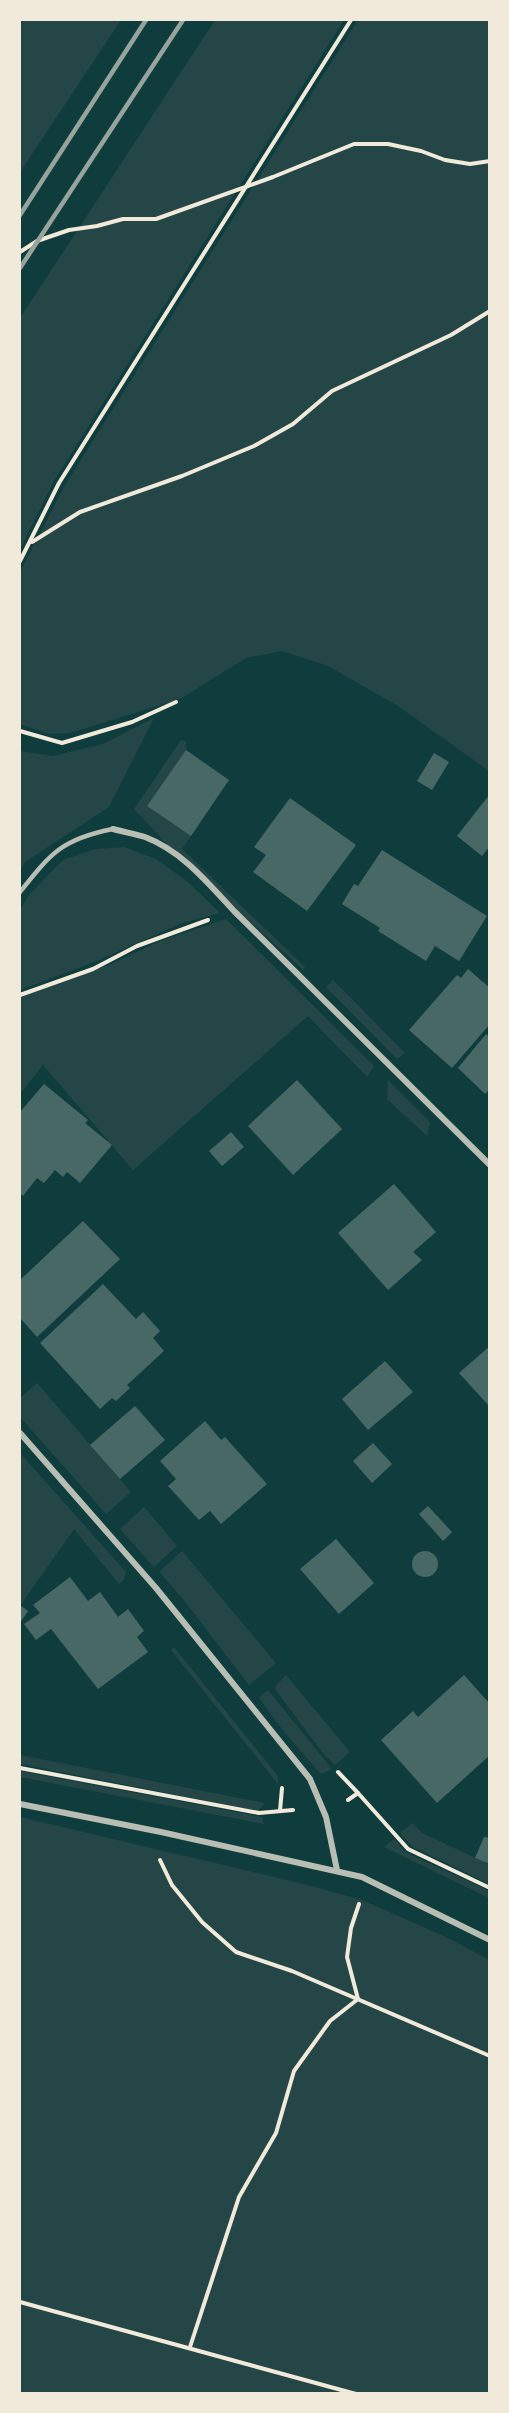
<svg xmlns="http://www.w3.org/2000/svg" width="509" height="2413" viewBox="0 0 509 2413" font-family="'IBM Plex Sans',sans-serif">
<rect width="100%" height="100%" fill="#0f3d3e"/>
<g fill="#244646">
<path d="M 20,20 L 121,20 L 20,172 Z"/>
<path d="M 215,20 L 344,20 L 54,481 L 20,550 L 20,318 Z"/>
<path d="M 358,20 L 489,20 L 489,771 L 398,706 L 328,666 L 282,651 L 246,658 L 180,699 L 70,733 L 48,734 L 20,724 L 20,572 L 65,485 Z"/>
<path d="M 154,718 L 109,807 L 25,862 L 20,871 L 20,751 L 53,756 L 103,744 Z"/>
<path d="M 181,740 L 186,741 L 186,750 L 147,806 L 191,836 L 182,849 L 305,967 L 303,970 L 179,857 L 134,809 Z"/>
<path d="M 124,847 L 156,859 L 187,881 L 220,913 L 182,923 L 97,961 L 20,990 L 20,910 L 29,895 L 63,860 L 96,849 Z"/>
<path d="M 226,919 L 374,1066 L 367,1077 L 308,1016 L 133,1170 L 43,1065 L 20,1094 L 20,997 L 113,963 L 160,941 Z"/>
<path d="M 333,980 L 396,1044 L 405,1053 L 397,1059 L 326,987 Z"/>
<path d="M 388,1080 L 430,1122 L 427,1136 L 387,1099 Z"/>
<path d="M 37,1383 L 131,1492 L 106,1514 L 20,1417 L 20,1398 Z"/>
<path d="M 20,1453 L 126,1572 L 124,1580 L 119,1584 L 74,1529 L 20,1606 Z"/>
<path d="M 144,1507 L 177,1546 L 154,1567 L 120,1529 Z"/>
<path d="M 182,1551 L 276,1663 L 249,1685 L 183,1599 L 159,1572 Z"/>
<path d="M 174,1647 L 278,1776 L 278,1784 L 171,1650 Z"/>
<path d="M 286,1675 L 350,1752 L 335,1765 L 322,1752 L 274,1688 Z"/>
<path d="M 268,1690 L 332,1769 L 321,1774 L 285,1733 L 259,1698 Z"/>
<path d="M 20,1755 L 265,1803 L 258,1811 L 20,1764 Z"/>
<path d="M 20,1771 L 262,1817 L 264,1824 L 20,1777 Z"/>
<path d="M 20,1817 L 300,1883 L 362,1900 L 448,1938 L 489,1960 L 489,2393 L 20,2394 Z"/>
<path d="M 413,1823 L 422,1833 L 489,1864 L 489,1884 L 413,1847 L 400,1833 Z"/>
<path d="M 394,1839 L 405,1852 L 489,1891 L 489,1898 L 384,1847 Z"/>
</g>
<g fill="#486865">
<path d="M 186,750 L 229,780 L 191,836 L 147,806 Z"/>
<path d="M 434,753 L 449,762 L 432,790 L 417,781 Z"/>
<path d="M 490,794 L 490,846 L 482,856 L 457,836 Z"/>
<path d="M 290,798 L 356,845 L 307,911 L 253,872 L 266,855 L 254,847 Z"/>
<path d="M 382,850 L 487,916 L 459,961 L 435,946 L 426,961 L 378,931 L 380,928 L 342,904 L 354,884 L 358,886 Z"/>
<path d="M 468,969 L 490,988 L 490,1024 L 452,1068 L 409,1030 L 457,975 L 461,978 Z"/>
<path d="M 486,1034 L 490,1038 L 490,1089 L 485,1094 L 458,1068 Z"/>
<path d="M 297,1080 L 342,1129 L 293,1175 L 248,1126 Z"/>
<path d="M 44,1084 L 88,1120 L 85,1123 L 112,1145 L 80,1183 L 67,1172 L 63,1177 L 55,1170 L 44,1183 L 37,1178 L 23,1196 L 20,1193 L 20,1112 Z"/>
<path d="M 231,1132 L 244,1147 L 222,1166 L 209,1151 Z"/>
<path d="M 394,1184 L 436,1232 L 413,1252 L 422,1260 L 388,1290 L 338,1233 Z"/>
<path d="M 83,1221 L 120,1259 L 37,1337 L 20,1318 L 20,1280 Z"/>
<path d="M 103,1284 L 136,1319 L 143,1312 L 160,1331 L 153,1338 L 164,1351 L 127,1385 L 130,1388 L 116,1401 L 112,1398 L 100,1409 L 40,1343 Z"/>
<path d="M 490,1346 L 490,1407 L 459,1373 Z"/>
<path d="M 385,1361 L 413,1392 L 368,1430 L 342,1399 Z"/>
<path d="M 135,1406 L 165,1440 L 120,1479 L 90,1445 Z"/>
<path d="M 205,1421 L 221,1440 L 225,1437 L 267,1484 L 221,1524 L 210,1511 L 199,1520 L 168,1486 L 176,1479 L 160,1461 Z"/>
<path d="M 373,1443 L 392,1464 L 372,1483 L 353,1461 Z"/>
<path d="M 428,1506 L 452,1532 L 443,1541 L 419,1514 Z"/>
<path d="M 336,1539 L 374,1583 L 339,1614 L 300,1569 Z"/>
<circle cx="425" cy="1564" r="13"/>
<path d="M 70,1577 L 88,1601 L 100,1592 L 118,1617 L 128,1609 L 144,1631 L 137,1637 L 148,1652 L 98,1689 L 51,1629 L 36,1640 L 24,1624 L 40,1613 L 33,1605 Z"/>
<path d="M 20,1605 L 28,1611 L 20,1623 Z"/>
<path d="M 464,1675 L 490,1704 L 490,1755 L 437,1803 L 381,1740 L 413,1711 L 418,1717 Z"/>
<path d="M 484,1837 L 490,1838 L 490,1864 L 475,1858 Z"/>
</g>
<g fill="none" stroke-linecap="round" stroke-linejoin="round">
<g stroke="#f1e9da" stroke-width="4">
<path d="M 20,252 L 37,241 L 69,230 L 97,226 L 123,219 L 156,219 L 273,177 L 354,144 L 388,144 L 421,151 L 445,160 L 470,164 L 490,161"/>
<path d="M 32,542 L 80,512 L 182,476 L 254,446 L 293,424 L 332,391 L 451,335 L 490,311"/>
<path d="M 20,561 L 59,483 L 351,20"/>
<path d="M 20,731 L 62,743 L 132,722 L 176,702"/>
<path d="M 20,995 L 93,969 L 137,946 L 208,920"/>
<path d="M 20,1768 L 259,1813 L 293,1810"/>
<path d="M 338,1772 L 358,1793"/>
<path d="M 348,1800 L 358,1793 L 408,1849 L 490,1888"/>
<path d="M 280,1811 L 282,1788"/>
<path d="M 160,1860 L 172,1885 L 202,1922 L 236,1952 L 292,1971 L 490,2056"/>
<path d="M 20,2302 L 356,2394"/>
<path d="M 190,2347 L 239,2197 L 276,2133 L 294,2071 L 330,2021 L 358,1999 L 347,1957 L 351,1928 L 359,1904"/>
</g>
<path stroke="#b8beb3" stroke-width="4.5" d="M 20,892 C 51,853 62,839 113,829"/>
<g stroke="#b8beb3" stroke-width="6">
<path d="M 113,829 C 124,832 135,834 145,837 C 182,851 208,883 234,911 L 490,1165"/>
<path d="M 20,1433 L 156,1588 L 310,1779 L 326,1817 L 337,1870"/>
<path d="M 20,1804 L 161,1832 L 362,1877 L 490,1940"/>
</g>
<g stroke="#97a49c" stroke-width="4.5">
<path d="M 20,215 L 146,20"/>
<path d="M 20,268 L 183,20"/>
</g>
</g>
<rect width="509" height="2413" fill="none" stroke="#f1e9da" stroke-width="42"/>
</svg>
